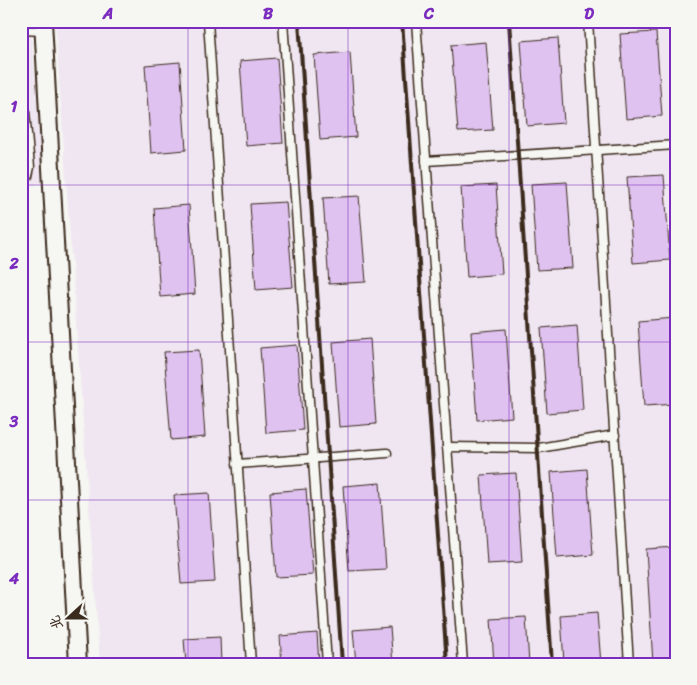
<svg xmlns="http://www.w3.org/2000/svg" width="697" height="685" viewBox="0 0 697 685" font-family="Sriracha,'LXGW WenKai TC',sans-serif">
<rect width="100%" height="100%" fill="#f6f6f2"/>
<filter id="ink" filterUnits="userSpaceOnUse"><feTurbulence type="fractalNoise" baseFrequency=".02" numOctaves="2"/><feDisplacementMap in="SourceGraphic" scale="10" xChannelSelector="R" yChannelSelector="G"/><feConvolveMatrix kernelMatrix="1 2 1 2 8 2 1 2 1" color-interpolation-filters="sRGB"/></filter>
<g filter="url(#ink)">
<g fill="#efe6f1">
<path d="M 21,21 L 30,21 L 46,182 L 21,189 Z"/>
<path d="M 55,21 L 676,21 L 676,664 L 100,664 Z"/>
</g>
<g fill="#dfc2f0" stroke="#3b2a1e">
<path d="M 656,32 L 662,116 L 626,119 L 620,34 Z"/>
<path d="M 558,38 L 564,123 L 527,126 L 521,41 Z"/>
<path d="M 486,42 L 493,130 L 458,132 L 451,45 Z"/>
<path d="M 350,52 L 356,137 L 320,140 L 314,55 Z"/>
<path d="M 277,58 L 283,143 L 246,146 L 240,61 Z"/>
<path d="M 180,62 L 186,150 L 151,153 L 145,65 Z"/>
<path d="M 664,175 L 670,260 L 633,263 L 627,177 Z"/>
<path d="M 567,182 L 573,268 L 537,270 L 531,184 Z"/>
<path d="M 496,185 L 502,274 L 467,277 L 461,187 Z"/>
<path d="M 359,196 L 366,282 L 329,284 L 323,198 Z"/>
<path d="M 286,202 L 293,287 L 256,290 L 250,204 Z"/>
<path d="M 189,205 L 195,294 L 160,297 L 154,208 Z"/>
<path d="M 674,318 L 676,404 L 644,406 L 638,321 Z"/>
<path d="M 577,325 L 583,410 L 547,413 L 541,328 Z"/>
<path d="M 506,329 L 512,417 L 477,420 L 471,332 Z"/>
<path d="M 370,339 L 376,424 L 339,427 L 333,342 Z"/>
<path d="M 297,345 L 303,430 L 266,433 L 260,348 Z"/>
<path d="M 199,350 L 205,437 L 171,440 L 164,352 Z"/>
<path d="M 587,469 L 593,555 L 557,558 L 551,472 Z"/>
<path d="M 516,473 L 522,562 L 487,564 L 481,475 Z"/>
<path d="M 380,483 L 386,569 L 349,571 L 343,486 Z"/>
<path d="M 306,489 L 313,575 L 276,577 L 270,492 Z"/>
<path d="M 209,493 L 215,582 L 181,584 L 174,495 Z"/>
<path d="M 676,547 L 676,664 L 653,664 L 646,549 Z"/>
<path d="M 597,613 L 601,664 L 564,664 L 561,616 Z"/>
<path d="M 526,617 L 529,664 L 494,664 L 491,619 Z"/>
<path d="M 390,627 L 393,664 L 356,664 L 353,630 Z"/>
<path d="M 317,633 L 319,664 L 282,664 L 280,636 Z"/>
<path d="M 220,637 L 221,664 L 186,664 L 184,639 Z"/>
</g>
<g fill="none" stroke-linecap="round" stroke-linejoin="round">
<g stroke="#3b2a1e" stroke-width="11">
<g id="lane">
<path d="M 208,21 L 251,664"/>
<path d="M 283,21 L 327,664"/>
<path d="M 416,21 L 463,664"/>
<path d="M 588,21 L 629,664"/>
<path d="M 21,30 L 43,31"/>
<path d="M 21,67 L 30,167 L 28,176 L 21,183"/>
<path d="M 426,161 L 676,145"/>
<path d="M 447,447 L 539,448 L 615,435"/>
<path d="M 237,464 L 387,453"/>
</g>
</g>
<g stroke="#3b2a1e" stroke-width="20">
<path id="street" d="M 43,21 L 78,664"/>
</g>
<use href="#lane" stroke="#f6f6f2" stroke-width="8"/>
<use href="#street" stroke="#f6f6f2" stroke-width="16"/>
<g stroke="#3b2a1e" stroke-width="4">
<path d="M 299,21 L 342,664"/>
<path d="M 402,21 L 447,664"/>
<path d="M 509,21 L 552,664"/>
</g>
</g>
</g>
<path fill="none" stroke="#7b2cbf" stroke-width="1" stroke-opacity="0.55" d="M 188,21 L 188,664M 348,21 L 348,664M 509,21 L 509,664M 21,185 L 676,185M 21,342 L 676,342M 21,500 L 676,500"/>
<rect width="697" height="685" fill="none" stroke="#f6f6f2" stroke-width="55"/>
<g transform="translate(68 618) rotate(249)" stroke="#f6f6f2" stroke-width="4" paint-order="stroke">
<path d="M0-4L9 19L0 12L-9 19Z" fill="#3b2a1e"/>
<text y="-8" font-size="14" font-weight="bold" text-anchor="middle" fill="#3b2a1e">北</text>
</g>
<rect x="28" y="28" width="642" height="630" fill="none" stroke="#7b2cbf" stroke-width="2"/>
<g font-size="16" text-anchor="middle" font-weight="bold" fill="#7b2cbf">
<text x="108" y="19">A</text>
<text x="268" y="19">B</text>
<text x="429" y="19">C</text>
<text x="589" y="19">D</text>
<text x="14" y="112">1</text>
<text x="14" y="269">2</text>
<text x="14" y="427">3</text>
<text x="14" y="584">4</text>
</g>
</svg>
